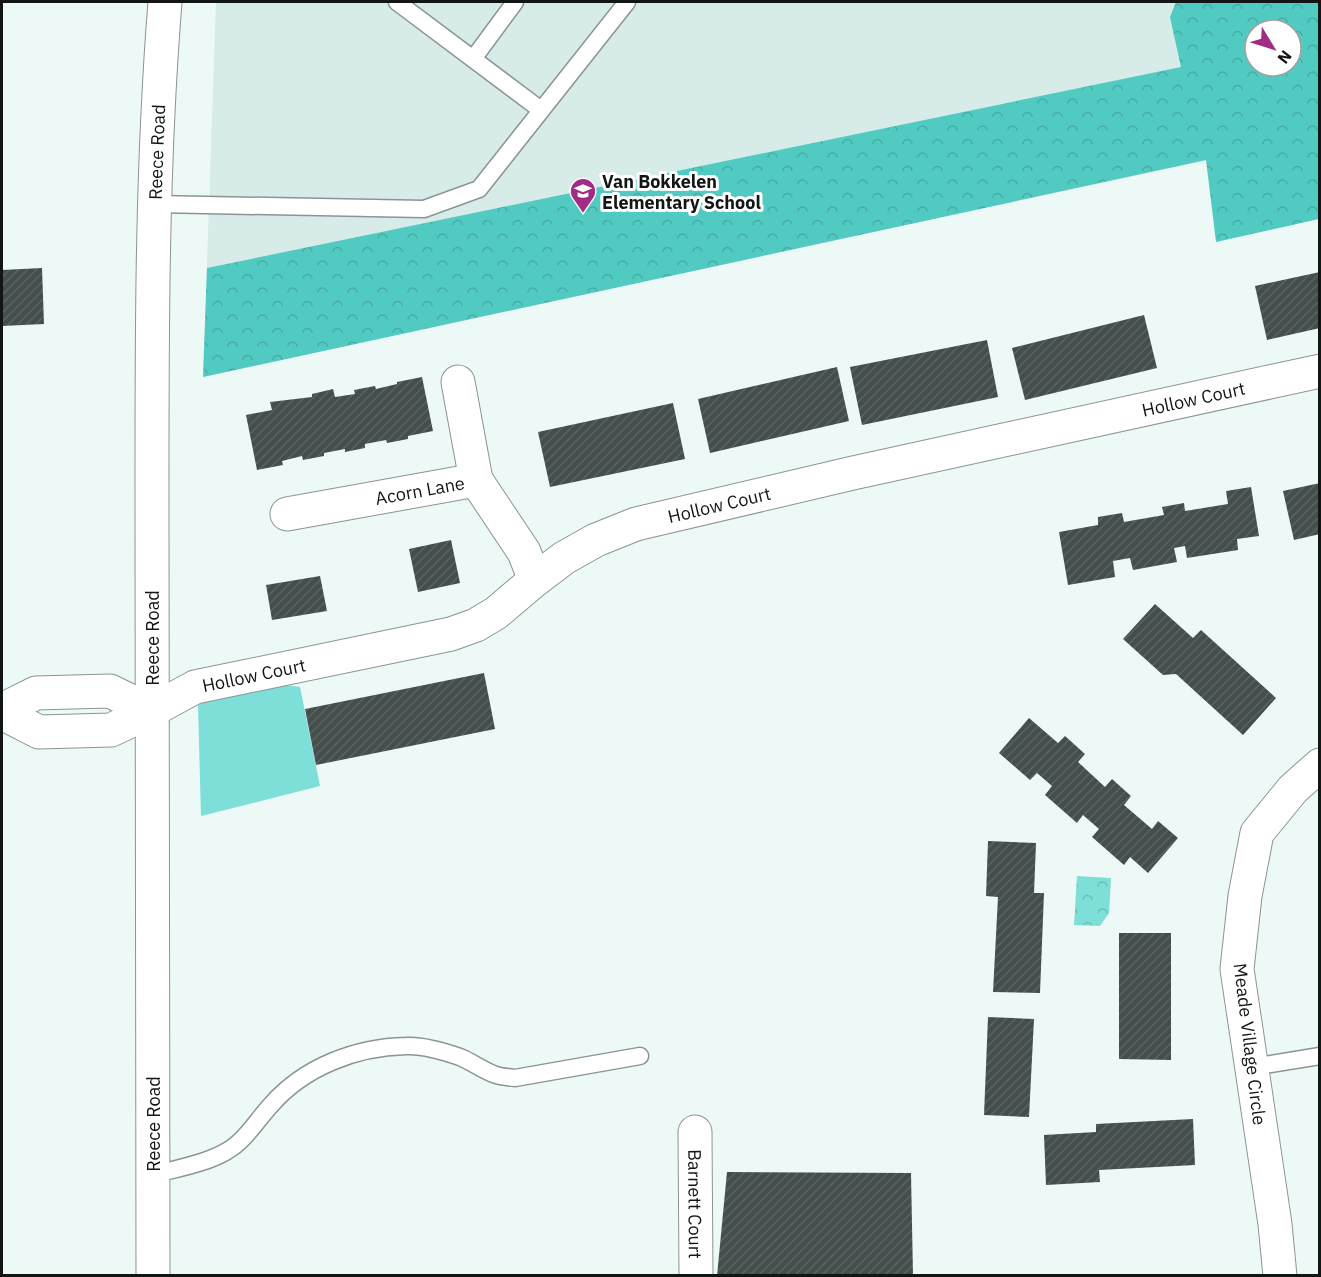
<svg xmlns="http://www.w3.org/2000/svg" width="1321" height="1277" viewBox="0 0 1321 1277" font-family="'IBM Plex Sans',sans-serif">
<defs>
<pattern id="forest-crowns" width="20" height="18" patternUnits="userSpaceOnUse" patternTransform="scale(1.5)"><rect width="20" height="18" fill="#51cac2"/><path d="M2 6a3 3 0 1 1 6 0M12 15a3 3 0 1 1 6 0" fill="none" stroke="#46ada6"/></pattern>
<pattern id="park-crowns" width="20" height="18" patternUnits="userSpaceOnUse" patternTransform="scale(1.5)"><rect width="20" height="18" fill="#7ddfd7"/><path d="M2 6a3 3 0 1 1 6 0M12 15a3 3 0 1 1 6 0" fill="none" stroke="#6bbeb8"/></pattern>
<pattern id="building-hatch" width="6" height="6" patternUnits="userSpaceOnUse" patternTransform="scale(1.5)"><rect width="6" height="6" fill="#444e4d"/><path d="M-1 1l2-2M0 6l6-6M5 7l2-2" fill="none" stroke="#5b6362"/></pattern>
</defs>
<rect width="100%" height="100%" fill="#edf9f7"/>
<path fill="#d7ebe9" fill-rule="evenodd" d="M 216,2 L 1319,2 L 1319,136 L 203,377 ZM 1255,30 L 1291,30 L 1291,66 L 1255,66 Z"/>
<path fill="#7ddfd7" d="M 286,685 L 300,687 L 320,786 L 201,816 L 198,705 L 217,697 Z"/>
<path fill="url(#forest-crowns)" fill-rule="evenodd" d="M 1176,2 L 1319,2 L 1319,219 L 1216,242 L 1206,160 L 203,377 L 207,268 L 1181,67 L 1170,17 ZM 1255,30 L 1291,30 L 1291,66 L 1255,66 Z"/>
<path fill="url(#park-crowns)" d="M 1077,876 L 1111,878 L 1109,913 L 1100,926 L 1074,925 Z"/>
<g fill="url(#building-hatch)">
<path d="M 42,268 L 44,324 L 2,326 L 2,270 Z"/>
<path d="M 1320,272 L 1320,328 L 1267,340 L 1255,286 Z"/>
<path d="M 1144,315 L 1157,368 L 1025,400 L 1012,348 Z"/>
<path d="M 987,340 L 998,397 L 862,425 L 850,367 Z"/>
<path d="M 837,367 L 849,421 L 710,453 L 698,399 Z"/>
<path d="M 422,377 L 433,431 L 408,436 L 408,439 L 387,443 L 386,440 L 365,444 L 365,448 L 345,452 L 345,449 L 324,453 L 324,456 L 303,460 L 302,456 L 282,461 L 283,465 L 257,470 L 246,415 L 272,410 L 270,402 L 312,397 L 312,394 L 333,389 L 335,397 L 355,394 L 354,390 L 375,386 L 376,389 L 397,384 L 397,382 Z"/>
<path d="M 673,403 L 685,459 L 550,487 L 538,432 Z"/>
<path d="M 1320,483 L 1320,534 L 1294,540 L 1283,491 Z"/>
<path d="M 1251,487 L 1259,536 L 1237,539 L 1238,550 L 1187,558 L 1185,546 L 1174,548 L 1177,562 L 1133,570 L 1130,558 L 1113,561 L 1115,577 L 1068,585 L 1059,532 L 1098,525 L 1098,517 L 1122,513 L 1124,522 L 1164,515 L 1162,507 L 1184,503 L 1185,511 L 1228,504 L 1226,491 Z"/>
<path d="M 451,540 L 460,583 L 418,592 L 409,549 Z"/>
<path d="M 320,576 L 327,611 L 272,620 L 266,585 Z"/>
<path d="M 1155,604 L 1193,638 L 1201,630 L 1276,698 L 1243,735 L 1176,674 L 1163,675 L 1123,639 Z"/>
<path d="M 484,673 L 495,729 L 316,765 L 305,709 Z"/>
<path d="M 1029,718 L 1058,743 L 1065,736 L 1085,754 L 1078,762 L 1105,787 L 1112,779 L 1131,796 L 1124,805 L 1152,829 L 1158,821 L 1178,838 L 1148,873 L 1130,857 L 1124,865 L 1092,837 L 1099,829 L 1083,815 L 1077,823 L 1045,795 L 1052,786 L 1037,773 L 1030,780 L 999,753 Z"/>
<path d="M 988,841 L 1036,843 L 1034,893 L 1044,893 L 1040,993 L 993,992 L 998,897 L 986,896 Z"/>
<path d="M 1119,933 L 1171,933 L 1171,1060 L 1119,1059 Z"/>
<path d="M 988,1017 L 1034,1019 L 1029,1117 L 984,1115 Z"/>
<path d="M 1193,1119 L 1195,1165 L 1099,1170 L 1100,1182 L 1046,1185 L 1044,1135 L 1096,1132 L 1096,1124 Z"/>
<path d="M 727,1172 L 911,1173 L 913,1275 L 717,1276 Z"/>
</g>
<g fill="none" stroke-linecap="round" stroke-linejoin="round">
<g stroke="#8a9593" stroke-width="19">
<g id="service">
<path d="M 397,2 L 541,110"/>
<path d="M 473,59 L 515,2"/>
<path d="M 154,204 L 424,209 L 479,189 L 627,2"/>
<path d="M 1252,1067 L 1320,1056"/>
<path d="M 153,1175 C 177,1168 205,1164 227,1151 C 245,1141 257,1120 271,1105 C 304,1067 356,1047 406,1046 C 423,1045 443,1051 460,1057 C 472,1062 484,1071 496,1075 C 502,1077 509,1077 515,1078 L 640,1056"/>
</g>
</g>
<g stroke="#8a9593" stroke-width="35">
<g id="minor">
<path d="M 458,382 L 476,480"/>
<path id="s1" d="M 287,514 L 476,480 L 524,552 L 535,580"/>
<path d="M 2,710 L 36,693 L 110,691 L 151,711"/>
<path id="s2" d="M 2,713 L 39,732 L 111,730 L 151,711 L 195,687 L 451,634 L 476,625 L 496,613 L 535,580 L 564,558 L 596,540 L 636,524 L 853,473 L 1320,371"/>
<path id="s3" d="M 695,1132 L 696,1276"/>
<path d="M 1280,1276 L 1275,1224 L 1237,969 L 1245,896 L 1257,833 L 1293,789 L 1320,765"/>
</g>
</g>
<g stroke="#8a9593" stroke-width="35">
<g id="secondary">
<path id="s4" d="M 153,1276 C 152,1026 153,776 152,526 C 152,351 151,176 165,2"/>
</g>
</g>
<use href="#service" stroke="#fff" stroke-width="16"/>
<use href="#minor" stroke="#fff" stroke-width="33"/>
<use href="#secondary" stroke="#fff" stroke-width="33"/>
</g>
<defs>
<g id="school-pin" transform="scale(1.35)"><path d="M0 17L-7.5 6A9.5 9.5 0 1 1 7.5 6Z" fill="#a12c86" stroke="#fff"/><path d="M0-5L7-2L0 1L-7-2ZM-4 1L0 2.5L4 1V4Q0 6-4 4Z" fill="#fff"/></g>
</defs>
<g fill-rule="evenodd">
<use href="#school-pin" x="583" y="191"/>
</g>
<g text-anchor="middle" dominant-baseline="central" stroke-width="6" stroke-linejoin="round" paint-order="stroke">
<g font-size="18" fill="#111514" stroke="#fff">
<text stroke="none"><textPath href="#s4" startOffset="1124">Reece Road</textPath></text>
<text stroke="none"><textPath href="#s2" startOffset="1258">Hollow Court</textPath></text>
<text stroke="none"><textPath href="#s1" startOffset="135">Acorn Lane</textPath></text>
<text stroke="none"><textPath href="#s2" startOffset="772">Hollow Court</textPath></text>
<text transform="translate(152 638) rotate(-90)">Reece Road</text>
<text stroke="none"><textPath href="#s2" startOffset="268">Hollow Court</textPath></text>
<text transform="translate(1250 1044) rotate(83)">Meade Village Circle</text>
<text transform="translate(153 1124) rotate(-90)">Reece Road</text>
<text stroke="none"><textPath href="#s3" startOffset="72">Barnett Court</textPath></text>
</g>
<g font-size="18" font-weight="bold" fill="#111514" stroke="#fff" text-anchor="start">
<text x="602" y="181">Van Bokkelen<tspan x="602" dy="21">Elementary School</tspan></text>
</g>
</g>
<rect width="1321" height="1277" fill="none" stroke="#111514" stroke-width="6"/>
<g transform="translate(1273 48) rotate(128)"><circle r="28" fill="#ffffff" stroke="#a0a1a1" stroke-width="1.5"/>
<path d="M0-4.5L10 22L0 15L-10 22Z" fill="#a12c86"/>
<text y="-9" font-size="16" font-weight="bold" text-anchor="middle" fill="#111514">N</text>
</g>
</svg>
